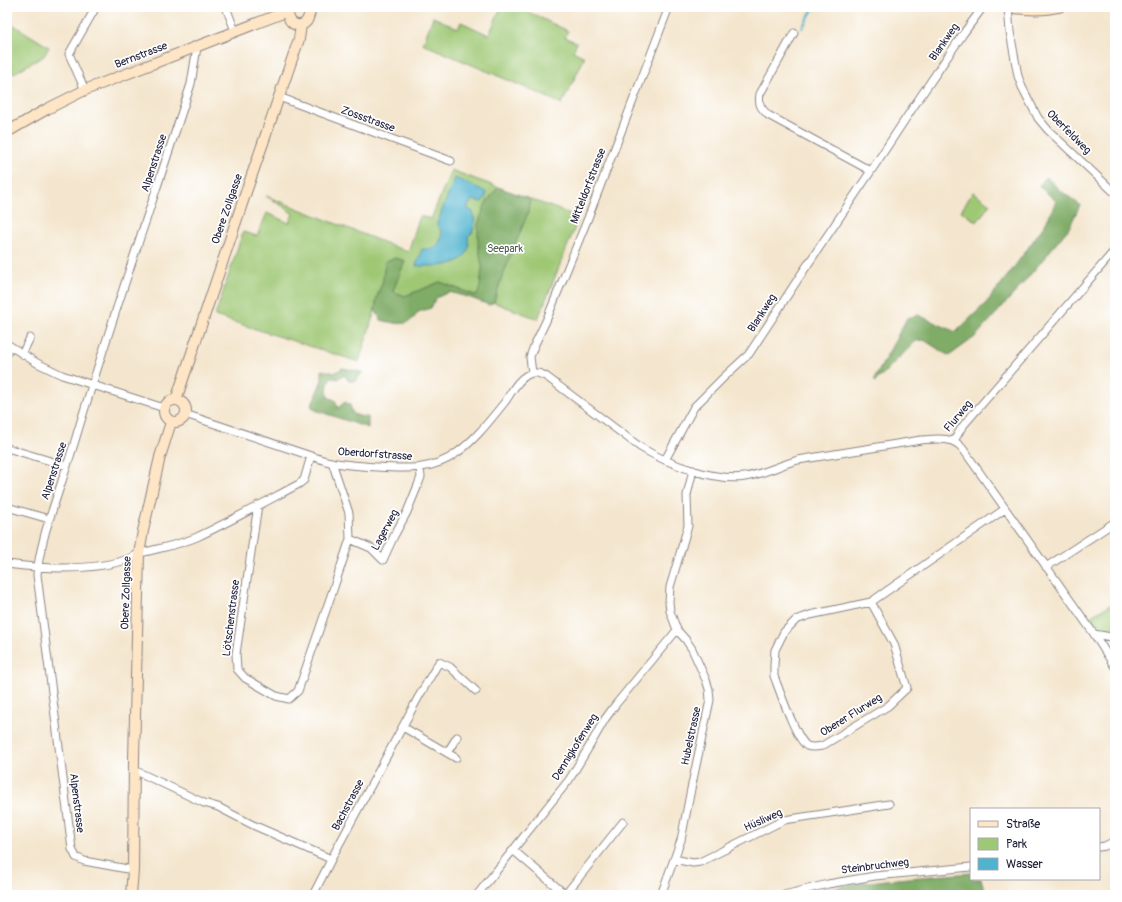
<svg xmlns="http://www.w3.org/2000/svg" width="1122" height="902" viewBox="0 0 1122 902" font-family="Pangolin,sans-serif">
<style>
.green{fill:#9fc874;stroke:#607558}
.forest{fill:#7fac66;stroke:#506750}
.water{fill:#4fb3ce;stroke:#386a84}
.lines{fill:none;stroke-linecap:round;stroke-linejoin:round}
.stream{stroke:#4fb3ce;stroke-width:2.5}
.street-casing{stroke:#8b8484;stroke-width:9}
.secondary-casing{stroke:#8b8484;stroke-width:12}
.street{stroke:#fff;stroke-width:7}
.secondary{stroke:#fde5c5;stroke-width:10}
.labels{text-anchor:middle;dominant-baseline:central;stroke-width:3.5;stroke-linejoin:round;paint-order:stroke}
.street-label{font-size:11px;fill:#22223b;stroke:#fff}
.park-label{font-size:11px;fill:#4e5c4f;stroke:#fff}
</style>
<rect width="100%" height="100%" fill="#fff"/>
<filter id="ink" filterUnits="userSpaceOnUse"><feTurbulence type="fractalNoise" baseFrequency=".025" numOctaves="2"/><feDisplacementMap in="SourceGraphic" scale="8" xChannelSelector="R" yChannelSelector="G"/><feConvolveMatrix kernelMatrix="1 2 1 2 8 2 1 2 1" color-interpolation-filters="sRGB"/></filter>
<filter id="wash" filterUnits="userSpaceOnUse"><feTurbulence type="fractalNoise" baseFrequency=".012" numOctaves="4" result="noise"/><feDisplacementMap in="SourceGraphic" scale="16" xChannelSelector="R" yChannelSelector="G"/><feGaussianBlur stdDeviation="0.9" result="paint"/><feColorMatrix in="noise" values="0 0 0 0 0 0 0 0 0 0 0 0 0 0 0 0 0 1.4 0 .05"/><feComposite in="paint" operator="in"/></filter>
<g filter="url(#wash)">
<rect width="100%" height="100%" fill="#f4e6ce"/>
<path class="green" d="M501,7h17l50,24 -3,6 12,6 -4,8 12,6 -23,47 -24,-11 -115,-49 10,-27 25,11 3,-6 28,13z
M7,21l42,26 -5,9 -37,21z
M451,170l125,46 2,4 -40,99 -98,-37 -35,14 -13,-5 13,-30 -10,-3 -10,4 -2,18 -6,17 -2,13 -16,52 -144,-46 28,-84 14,4 10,-23 22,10 4,-9 -9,-7 -18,-11 142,56 12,-36 11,3z
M973,192l17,12 -13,18 -16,-11z
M1115,602v33c-15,-3 -18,-4 -29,-16z"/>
<path class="forest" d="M1046,177l15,14 19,14 -11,23 -48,58 -46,51 -26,19 -25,-16 -8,1 -41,41v-4l32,-60 11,-3 38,17 31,-30 25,-32 34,-47 10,-22 -17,-15z
M498,187l32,12 -2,14 -27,67 -7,22 -5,3 -18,-7 -22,-6 -13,6 -5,10 -13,4c-9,16 -21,12 -37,8l-6,-10 2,-13 6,-17 2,-18 10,-4 10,3 -12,30 12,5 35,-14 37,14 3,-9 2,-20 -4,-24v-19l8,-21z
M342,368l21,4 -7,9h-7l-5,-6 -7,4 -6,-2c-4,6 -4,14 -3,20l7,3 3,8 7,-6 5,3 3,9 10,3h5v11l-53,-18 -4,-4 11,-26v-10l13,3z
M971,873v6h10l5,16h-179c52,-16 109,-17 164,-22z"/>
<path class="water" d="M455,178l23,10 8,4v5l-4,5 -10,-2 -5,8 6,4 2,12 -3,9 -4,3c0,3 1,7 1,10 -4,23 -35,20 -53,20l6,-17h9c2,-1 6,-3 8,-6 4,-5 3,-14 -2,-18v-2z"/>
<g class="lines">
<path class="stream" d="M802,28l12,-21"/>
</g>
</g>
<g filter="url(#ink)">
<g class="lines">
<defs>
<path id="street" d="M226,7l9,24
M1008,7l2,25 8,44 4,11 16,31 10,12 67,63
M794,33l-34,61c-2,11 1,14 8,21l103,56
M85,90l-16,-36 27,-47
M279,97l172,64
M7,344l30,19 25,12 102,33
M7,354l2,-8
M22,354l8,-16
M532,373l-2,-16 4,-11 12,-25 42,-103 81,-211
M185,414l141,47c17,4 33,5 51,6 28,2 57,4 81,-15 18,-13 32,-32 46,-49 7,-9 12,-22 23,-28 7,-4 13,-2 20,2l93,70c26,16 75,35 105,30 18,-3 35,-12 53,-17l123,-20c15,-1 32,-4 42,9l131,185 21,33
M954,441l8,-14 153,-177
M7,448l60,18
M665,460l29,-53 30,-30 25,-23 53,-81 69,-102 43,-65 49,-72 20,-27
M332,462l17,51 1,26 21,9 12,12 11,-24 13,-24 11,-27 3,-8 -1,-9
M258,505l-22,149 1,15 8,9 31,18 13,3 9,-8 36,-104 16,-48
M7,507l42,12
M7,564c37,5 75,7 112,-2 8,-2 15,-6 22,-9 19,-5 38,-8 56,-16 34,-16 68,-35 102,-53l5,-4 7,-24
M1046,567l69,-45
M871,602l-61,13 -14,5 -12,12 -9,18 -1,15v11c5,13 22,63 33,70 5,2 10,1 15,0l66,-40 19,-18 -13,-44 -23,-42 134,-93
M1094,634l17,3 4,2
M403,727l53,31
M447,753l10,-16
M134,770l70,33 14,4 35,18 78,34
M1099,847l6,-1 10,-5
M513,850l53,45
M674,859l19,4 7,-1 84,-42 105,-16
M133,870l-49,-9 -8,-4 -4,-8 -35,-274c1,-16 5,-30 9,-45 9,-29 19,-57 28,-86 36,-121 78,-240 117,-360l6,-37
M313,895l22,-43 83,-154 21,-36 11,5 26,24
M477,895l92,-115 20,-33 16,-28 11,-15 61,-74
M565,895l58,-73
M661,895l20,-55 10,-51 19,-89 -1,-11 -3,-9 -14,-31 -6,-9 -9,-10 -7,-19 -1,-9 1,-15 18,-61 -1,-31 6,-25
M784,895l44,-11 47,-8 96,-9"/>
<path id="secondary" d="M291,7c-8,12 5,24 15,15 3,-3 3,-10 6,-15
M1008,7c17,3 34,4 51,0
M7,132l40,-23 38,-19 203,-79
M176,400l69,-205 54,-156 2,-14
M164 411a11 11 0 1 1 22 0a11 11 0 1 1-22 0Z
M131,895l2,-25 1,-112 5,-204 4,-23 17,-74 11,-35"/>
</defs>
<use href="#street" class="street-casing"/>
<use href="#secondary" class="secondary-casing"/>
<use href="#street" class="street"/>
<use href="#secondary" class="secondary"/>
</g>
</g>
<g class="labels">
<g class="street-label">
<text transform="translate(944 42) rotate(-55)">Blankweg</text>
<text transform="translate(141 55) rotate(-21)">Bernstrasse</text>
<text transform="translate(368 119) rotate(20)">Zossstrasse</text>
<text transform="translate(1069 132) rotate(45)">Oberfeldweg</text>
<text transform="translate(154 163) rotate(-72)">Alpenstrasse</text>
<text transform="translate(588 186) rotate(-69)">Mitteldorfstrasse</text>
<text transform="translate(227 209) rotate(-71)">Obere Zollgasse</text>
<text transform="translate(762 313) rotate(-57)">Blankweg</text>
<text transform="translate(958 416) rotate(-50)">Flurweg</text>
<text transform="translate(375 454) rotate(4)">Oberdorfstrasse</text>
<text transform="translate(54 471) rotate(-72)">Alpenstrasse</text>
<text transform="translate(385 530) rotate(-62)">Lagerweg</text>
<text transform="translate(126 593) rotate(-88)">Obere Zollgasse</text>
<text transform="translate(231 618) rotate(-83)">Lötschenstrasse</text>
<text transform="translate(851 715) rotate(-32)">Oberer Flurweg</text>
<text transform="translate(691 736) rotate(-78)">Hubelstrasse</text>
<text transform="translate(575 747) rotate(-58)">Dennigkofenweg</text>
<text transform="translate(77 803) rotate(83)">Alpenstrasse</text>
<text transform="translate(348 805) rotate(-62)">Bachstrasse</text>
<text transform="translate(763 820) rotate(-24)">Hüsliweg</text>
<text transform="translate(875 866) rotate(-7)">Steinbruchweg</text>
</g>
<g class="park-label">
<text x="505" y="248">Seepark</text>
</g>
</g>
<rect width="1122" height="902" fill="none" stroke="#fff" stroke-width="24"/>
<rect x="970" y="808" width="130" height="72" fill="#ffffff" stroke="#a7a7b1"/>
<rect x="978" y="821" width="20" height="6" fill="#fde5c5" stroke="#a7a7b1"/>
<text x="1006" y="828" font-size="12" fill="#22223b">Straße</text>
<rect x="978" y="838" width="20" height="12" fill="#9fc874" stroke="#a7a7b1"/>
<text x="1006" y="848" font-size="12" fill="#22223b">Park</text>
<rect x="978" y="858" width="20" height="12" fill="#4fb3ce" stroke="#a7a7b1"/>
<text x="1006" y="868" font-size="12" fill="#22223b">Wasser</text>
</svg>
